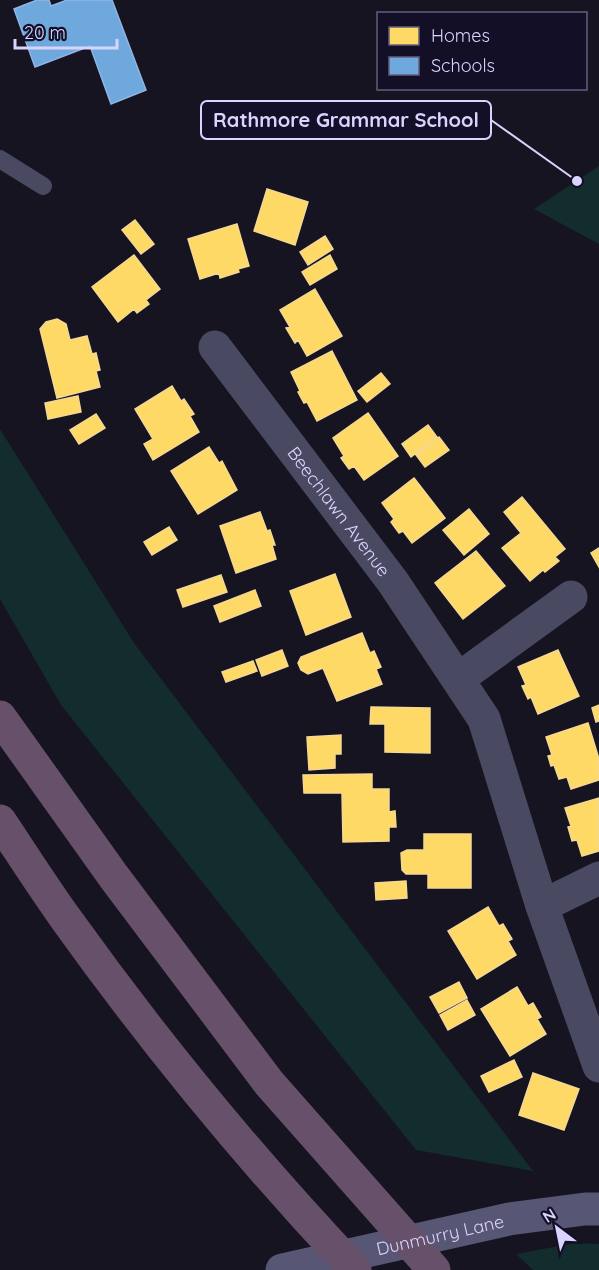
<svg xmlns="http://www.w3.org/2000/svg" width="599" height="1270" viewBox="0 0 599 1270" font-family="Quicksand,sans-serif">
<style>
.green{fill:#132c2d}
.homes{fill:#ffd966;stroke:#f4d894;stroke-width:1.5}
.schools{fill:#6fa8dc;stroke:#8fb5e6;stroke-width:1.5}
.lines{fill:none;stroke-linecap:round;stroke-linejoin:round}
.lane{stroke:#4a4962;stroke-width:18}
.street{stroke:#4a4962;stroke-width:33}
.secondary{stroke:#575674;stroke-width:33}
.highway{stroke:#67516a;stroke-width:33}
.labels{text-anchor:middle;dominant-baseline:central;stroke-width:6;stroke-linejoin:round;paint-order:stroke}
.street-label{font-size:18px;fill:#d9d4ff;stroke:#130f26}
.leader{fill:none;stroke:#d9d4ff;stroke-width:2}
.callout-dot{fill:#d9d4ff;stroke:#130f26;stroke-width:2}
.callout{fill:#130f26;stroke:#d9d4ff;stroke-width:2}
.callout-label{font-size:20px;text-anchor:middle;font-weight:bold;fill:#d9d4ff}
</style>
<rect width="100%" height="100%" fill="#161421"/>
<path class="green" d="M599,166v78l-65,-35z
M0,429l134,214 399,528 -117,-21 -355,-445 -61,-106z
M575,1243l24,1v26h-66l-17,-16z"/>
<path class="homes" d="M267,189l41,13 -13,43 -41,-14z
M135,220l19,24 -13,10 -19,-24z
M237,224l12,42 -11,3 1,3 -19,6 -1,-5 -19,6 -12,-40z
M325,236l8,13 -25,16 -8,-13z
M134,255l26,34 -14,11 3,4 -12,9 -3,-4 -16,13 -26,-35z
M330,255l7,14 -27,16 -8,-13z
M315,289l27,47 -35,20 -9,-16 -3,3 -9,-15 4,-1 -10,-17z
M57,319l9,5 4,16 17,-4 5,18 4,-1 4,17 -4,1 4,16 -43,11 -17,-69 6,-7z
M332,351l25,49 -40,21 -10,-19 -3,1 -6,-11 2,-1 -9,-19z
M381,373l9,11 -23,18 -9,-11z
M172,386l9,15 3,-2 10,15 -4,2 9,16 -46,28 -9,-16 9,-5 -18,-30z
M78,396l3,16 -33,7 -3,-16z
M368,413l30,43 -34,24 -10,-14 -5,3 -8,-11 3,-2 -11,-18z
M96,414l9,14 -26,16 -9,-14z
M428,425l9,12 -26,20 -9,-13z
M439,437l10,13 -24,17 -9,-12z
M209,447l10,16 3,-2 15,29 -39,24 -27,-43z
M414,478l31,40 -33,25 -9,-12 -4,2 -8,-11 3,-3 -12,-16z
M522,497l43,52 -10,8 4,4 -14,11 -2,-2 -13,11 -28,-33 19,-15 -17,-21z
M469,509l20,25 -25,21 -21,-25z
M260,512l7,19 3,-1 5,15h-3l4,14 -40,14 -16,-47z
M169,527l8,13 -25,15 -8,-13z
M599,548v19l-8,-14z
M476,551l29,35 -42,33 -28,-36z
M335,574l16,43 -45,18 -16,-44z
M221,575l6,17 -44,15 -6,-17z
M255,590l6,16 -41,16 -6,-16z
M362,633l8,20 4,-2 7,16 -5,2 6,15 -45,17 -14,-33 -15,6 -7,-4 -3,-7 3,-6z
M282,650l6,16 -26,10 -6,-16z
M558,650l21,46 -41,18 -7,-17 -3,2 -6,-13 4,-1 -8,-18z
M253,661l4,10 -31,11 -4,-10z
M599,705v16l-3,1 -4,-14z
M371,707l59,1v45l-45,-1v-28h-15z
M588,723l11,36v21l-28,9 -4,-12 -8,2 -5,-14 -3,1 -3,-10 4,-1 -6,-18z
M341,735v19h-6v14l-26,2 -2,-33z
M372,774v15h17v23l6,-1 1,16h-7v14l-46,1 -1,-49h-38l-1,-18z
M599,798v53l-17,5 -5,-16 -5,1 -4,-14 3,-1 -6,-18z
M424,834h47v54h-43v-14h-22l-4,-4 -1,-17 6,-3h17z
M406,881l1,17 -31,2 -1,-17z
M488,907l11,19 4,-2 9,15 -4,2 8,14 -39,24 -29,-48z
M459,982l8,16 -28,15 -9,-16z
M517,987l11,19 5,-3 8,14 -4,2 9,15 -36,22 -29,-47z
M467,1000l8,15 -27,15 -8,-15z
M514,1060l8,17 -33,15 -8,-16z
M533,1073l46,16 -15,41 -45,-15z"/>
<path class="schools" d="M37,0h12l2,6 16,-6h45l34,90 -35,14 -21,-58 -55,21 -21,-58z"/>
<g class="lines">
<path class="lane" d="M0,159l43,27"/>
<g class="street">
<path id="s1" d="M215,347l178,235 91,137 58,187 57,160"/>
<path d="M458,679l113,-82"/>
<path d="M542,906l57,-28"/>
</g>
<path class="secondary" id="s2" d="M282,1270l227,-51 76,-10h14"/>
<path class="highway" d="M0,717l114,160 155,206 165,187
M0,821c22,33 43,66 66,98 88,123 185,241 289,351"/>
</g>
<g class="labels">
<g class="street-label">
<text stroke="none"><textPath href="#s1" startOffset="206">Beechlawn Avenue</textPath></text>
<text stroke="none"><textPath href="#s2" startOffset="162">Dunmurry Lane</textPath></text>
</g>
</g>
<path class="leader" d="M577 181L491 120"/>
<circle class="callout-dot" cx="577" cy="181" r="6"/>
<rect class="callout" x="201" y="101" width="290" height="38" rx="6"/>
<g class="callout-label">
<text x="346" y="127">Rathmore Grammar School</text>
</g>
<rect x="377" y="12" width="210" height="78" fill="#130f26" stroke="#625e7d" stroke-width="1.5"/>
<rect x="389" y="27" width="30" height="18" fill="#ffd966" stroke="#625e7d" stroke-width="1.5"/>
<text x="431" y="42" font-size="18" fill="#d9d4ff">Homes</text>
<rect x="389" y="57" width="30" height="18" fill="#6fa8dc" stroke="#625e7d" stroke-width="1.5"/>
<text x="431" y="72" font-size="18" fill="#d9d4ff">Schools</text>
<g transform="translate(557 1228) rotate(328)" stroke="#130f26" stroke-width="4.5" paint-order="stroke">
<path d="M0-4.5L10 22L0 15L-10 22Z" fill="#d9d4ff"/>
<text y="-9" font-size="16" font-weight="bold" text-anchor="middle" fill="#d9d4ff">N</text>
</g>
<path d="M15 39v9h102v-9" fill="none" stroke="#d9d4ff" stroke-width="3"/>
<text x="24" y="39" font-size="18" fill="#d9d4ff" stroke="#130f26" stroke-width="4.5" paint-order="stroke">20 m</text>
</svg>
